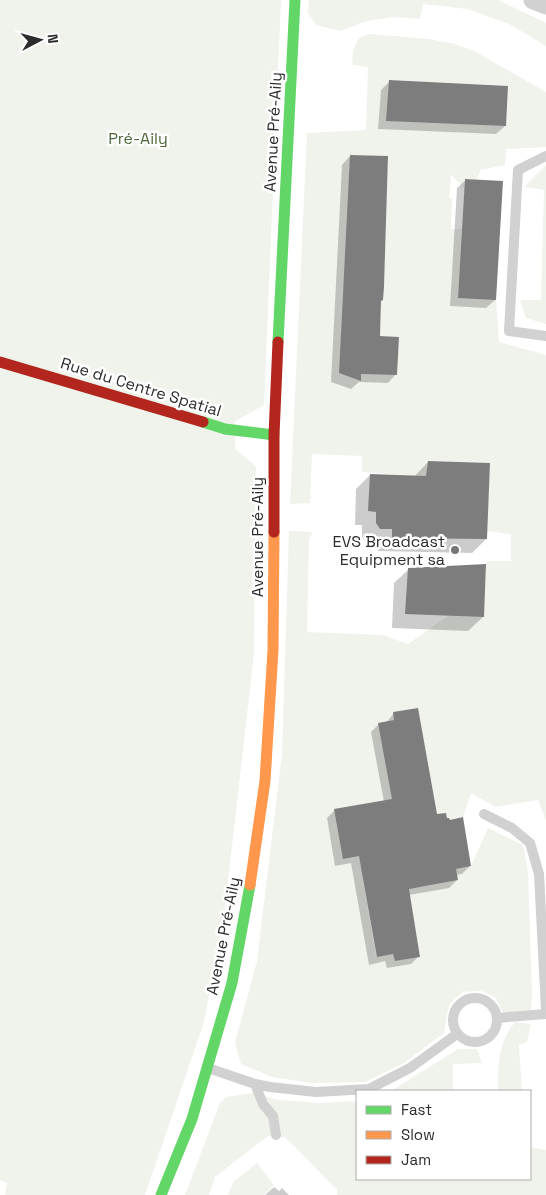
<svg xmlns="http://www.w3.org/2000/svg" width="546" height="1195" viewBox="0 0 546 1195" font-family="'Space Grotesk',sans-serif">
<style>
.green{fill:#eff3eb;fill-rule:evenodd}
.shadow{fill:#0003}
.building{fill:#7d7d7d}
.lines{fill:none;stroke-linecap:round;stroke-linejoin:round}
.lane{stroke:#d1d1d1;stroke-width:10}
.street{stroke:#d1d1d1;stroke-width:19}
.fast{stroke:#63d668;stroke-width:11}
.slow{stroke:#ff974d;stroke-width:11}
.jam{stroke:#b3261e;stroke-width:11}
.poi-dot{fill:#767676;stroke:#fff;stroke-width:2}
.labels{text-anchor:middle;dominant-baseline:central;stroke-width:5;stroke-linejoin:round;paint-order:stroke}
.street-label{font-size:16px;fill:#2c2c2c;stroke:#fff}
.park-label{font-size:16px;fill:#4e673a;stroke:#fff}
.poi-label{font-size:16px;fill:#2c2c2c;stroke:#fff;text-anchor:end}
</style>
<rect width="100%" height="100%" fill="#fff"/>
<path class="green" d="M0,0h281l-17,405 -29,16v28l21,17 -2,188 -30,262 -20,106 -59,173h-140l2,-12 -7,-3z
M309,0h189l48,23v23l-37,-22 -42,-15 -44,-5 -3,15 -25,-2 -28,4 -27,10 -24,-6 -8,-12z
M369,34l60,5 26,5 19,7 72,41v55l-40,2 -1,16 -24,5 -4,9h-12l-1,9 -13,-13 -2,23 3,1 -1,30h11l-4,68 38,3 3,42 47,13v466l-8,-21 -42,7 -25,-14 -8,24 -13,3 -1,-2h-2l-1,-5 -18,3 -10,-108 -25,4 1,8 -16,3 18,95 -29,36 -5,20 14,83 17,-3 2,7 25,-4 -12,-71 11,-21 4,22 35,-7 -2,-11 15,-3 17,-38 35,17 5,27 4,121 -1,17 -28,3 -8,-16 -14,-6 -19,1 -13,13 -5,28 -40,30 -39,19 -54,1 -39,-6 -31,-13 -6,-21 22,-82 25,-207 7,-223 24,1 -4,7 -2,93 76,3 25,9 40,-28 36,1 2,-56h25v-27l-24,-3 3,-68 -62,-2 -2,19 -21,-5 -43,-3v-16l-50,-2 -2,49 -20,1 17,-371 59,-3 2,-63 -16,-2 1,-14 5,-12zM389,80l119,6 -2,40 -119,-5zM350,155l38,1 -4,131 -1,13 -2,1 -1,35 19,1 -2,38 -36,-1v7l-22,-8 4,-87 10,-1 -8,-12z
M546,165v159l-20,-6 -6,-18h21l3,-110 -20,-3z
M515,1022l16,2 -4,18 -8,3 3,46h-24c0,-25 0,-49 17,-69z
M458,1049h19l5,14 -29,1v27h-62z
M252,1093l27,7 42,3 36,-2v78h173v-32l16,3v45h-209v-5l-52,-53 -17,-1 -53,41 -6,18h-24l35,-92 6,-6z
M257,1163l17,22 -10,10h-36l6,-14z"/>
<path class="shadow" d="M389,82l116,44 -9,8 -118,-5 3,-39z
M350,156l30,145 -2,37 18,36 -8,9 -29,-1 -8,7 -20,-7 11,-217z
M466,180l29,120 -9,8 -36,-2 7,-118z
M428,462l58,77 -14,14 -94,-2 1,-8 -13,-1 -4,-5v-12h-7l1,-36 14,-14 44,2z
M409,569l74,48 -15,14 -76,-3 2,-45z
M394,713l42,103 10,3 24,47 -8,8 -6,1 1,5 -8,8 -40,7 10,61 -8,8 -24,4 -2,-7 -16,4 -18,-102 -16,3 -8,-48 8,-8 49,-8 -13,-70 8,-8 7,-1z
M274,1187l5,4 3,-3 7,7h-24z"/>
<path class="building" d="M389,80l119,6 -2,40 -120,-5z
M350,155l38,1 -4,131 -1,13 -2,1 -1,35 19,1 -2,38 -36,-1v7l-22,-8z
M465,179l38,2 -7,119 -38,-2z
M428,461l62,2 -3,76 -95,-1v-9h-12l-4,-6v-11l-8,-1 2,-37 56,2z
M486,564l-2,53 -79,-3 3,-46z
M418,708l19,106 9,-1 1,5h2l1,2 13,-3 8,49 -15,3 2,11 -49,9 11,68 -25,4 -2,-7 -16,3 -18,-101 -16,3 -9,-50 58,-10 -14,-76 16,-3 -1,-8z"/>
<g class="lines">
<path class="lane" d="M546,156l-28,14 -9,161 37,5
M484,814l28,14 18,15 9,31 7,136
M453 1020a22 22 0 1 1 44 0a22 22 0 1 1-44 0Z
M497,1018l49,-4
M208,1068l47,16 15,3 46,5 53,-3 41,-21 47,-34
M255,1084l8,20 10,12 3,19"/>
<path class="street" d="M533,0l13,5"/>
<path class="fast" d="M278,342l17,-342
M203,422l22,7 49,6
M161,1195l31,-76 40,-136 18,-98"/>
<path class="slow" d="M250,885l15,-104 8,-131 1,-118"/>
<path class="jam" d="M0,362l203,60
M274,532v-97l4,-93"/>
</g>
<circle class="poi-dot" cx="455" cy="550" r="5"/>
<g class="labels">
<g class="street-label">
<text transform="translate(273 132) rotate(-87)">Avenue Pré-Aily</text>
<text transform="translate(141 387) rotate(17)">Rue du Centre Spatial</text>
<text transform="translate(257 537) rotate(-90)">Avenue Pré-Aily</text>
<text transform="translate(223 936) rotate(-79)">Avenue Pré-Aily</text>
</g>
<g class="park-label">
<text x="138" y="138">Pré-Aily</text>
</g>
<g class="poi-label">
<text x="445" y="541">EVS Broadcast<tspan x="445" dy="18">Equipment sa</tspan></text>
</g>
</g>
<rect x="356" y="1090" width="175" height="90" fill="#ffffff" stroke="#ababab"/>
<rect x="366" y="1106" width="25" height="8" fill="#63d668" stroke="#ababab"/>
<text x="401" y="1115" font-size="15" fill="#2c2c2c">Fast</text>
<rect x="366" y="1131" width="25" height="8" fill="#ff974d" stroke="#ababab"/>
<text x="401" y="1140" font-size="15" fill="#2c2c2c">Slow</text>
<rect x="366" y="1156" width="25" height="8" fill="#b3261e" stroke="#ababab"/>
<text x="401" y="1165" font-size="15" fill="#2c2c2c">Jam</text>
<g transform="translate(40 40) rotate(84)" stroke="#ffffff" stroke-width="4" paint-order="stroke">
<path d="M0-4L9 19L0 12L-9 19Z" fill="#2c2c2c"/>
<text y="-8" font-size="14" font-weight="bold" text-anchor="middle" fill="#2c2c2c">N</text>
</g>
</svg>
